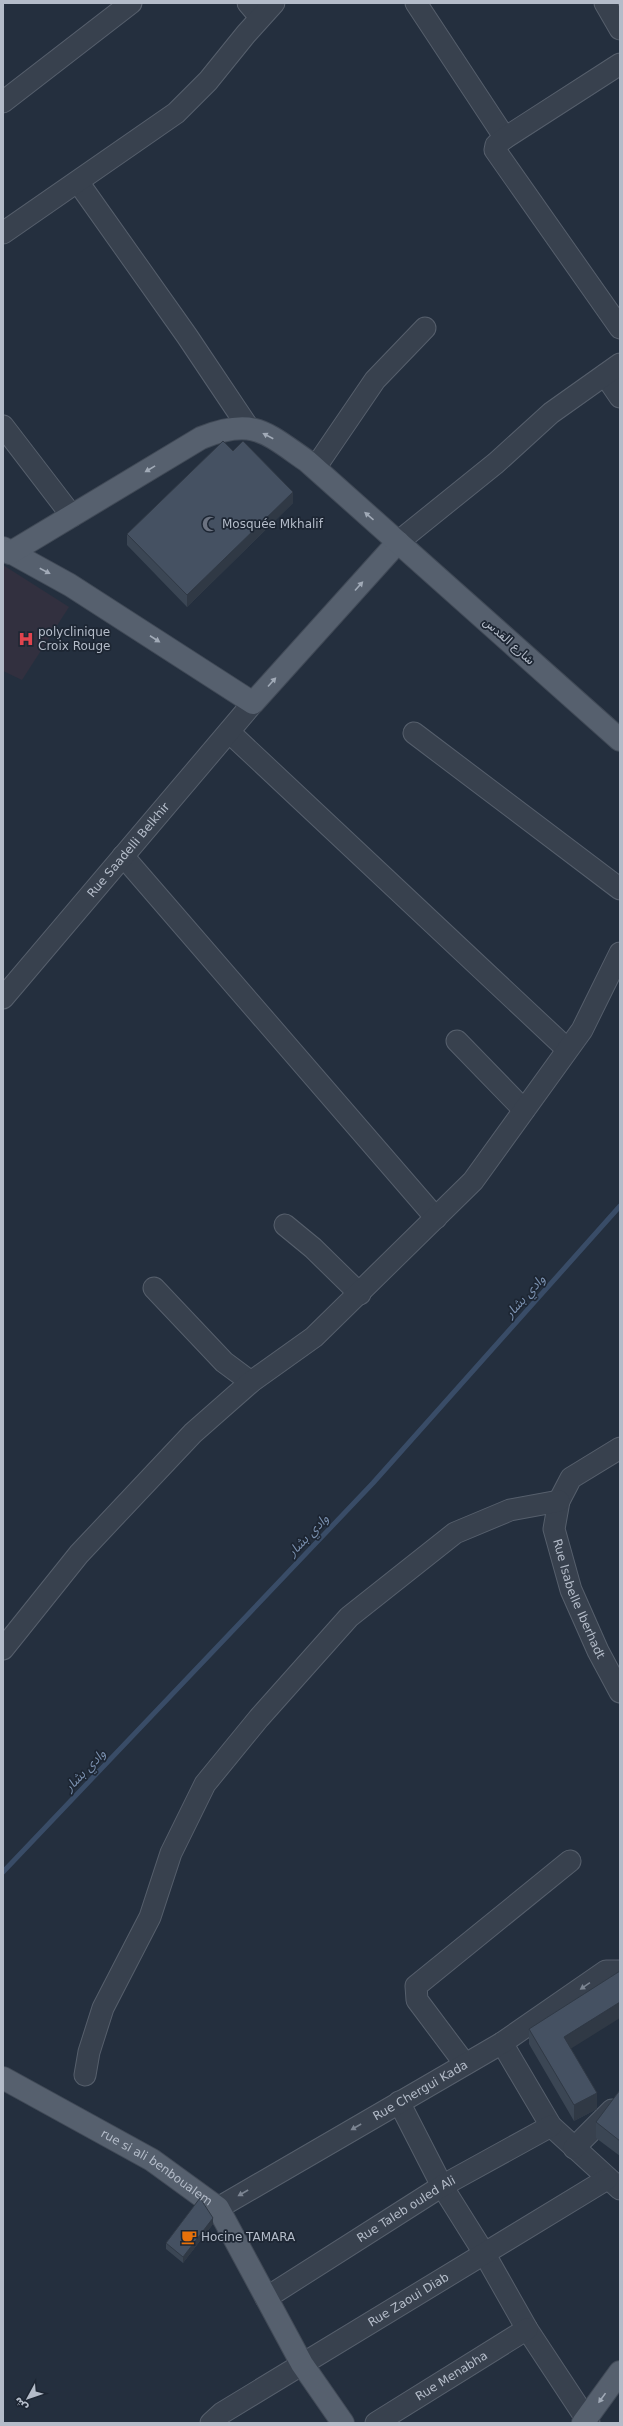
<svg xmlns="http://www.w3.org/2000/svg" width="623" height="2426" viewBox="0 0 623 2426" font-family="'DejaVu Sans','Noto Sans Arabic',sans-serif">
<style>
.medical{fill:#32303f}
.lines{fill:none;stroke-linecap:round;stroke-linejoin:round}
.stream{stroke:#394c67;stroke-width:5}
.minor-casing{stroke:#565f6c;stroke-width:23}
.major-casing{stroke:#414a57;stroke-width:24}
.minor{stroke:#38414e;stroke-width:21}
.major{stroke:#56606e;stroke-width:22}
.wall{fill:#3b4654}
.shaded-wall{fill:#303945}
.building{fill:#455162;stroke:#303945}
.oneway{fill:#a1aab7}
.oneway2{fill:#7c8592}
.labels{text-anchor:middle;dominant-baseline:central;stroke-width:3.5;stroke-linejoin:round;paint-order:stroke}
.poi-label{font-size:12px;fill:#b4bcc9;stroke:#1d2633;text-anchor:start}
.street-label{font-size:12px;fill:#b4bcc9;stroke:#1d2633}
.water-label{font-size:13px;font-style:italic;fill:#7c92b1;stroke:#1d2633}
</style>
<rect width="100%" height="100%" fill="#242f3e"/>
<path class="medical" d="M3,565l66,42 -47,73 -19,-9z"/>
<g class="lines">
<path class="stream" d="M3,1872l370,-389 247,-277"/>
<defs>
<g id="minor">
<path d="M248,3l12,14"/>
<path d="M416,3l89,135"/>
<path d="M605,3l15,26"/>
<path d="M620,64l-115,74 -9,7 -1,5 125,178"/>
<path d="M3,102l128,-99"/>
<path d="M78,182l109,154 61,91"/>
<path d="M3,233l173,-120 32,-32 38,-47 28,-31"/>
<path d="M605,375l15,22"/>
<path d="M3,426l69,90"/>
<path d="M315,468l60,-88 50,-52"/>
<path d="M398,542l98,-79 55,-50 69,-49"/>
<path d="M229,732l338,317"/>
<path d="M414,733l206,156"/>
<path d="M123,856l313,362"/>
<path id="s1" d="M3,998l250,-295"/>
<path d="M457,1041l67,69"/>
<path d="M285,1225l28,23 47,46"/>
<path d="M154,1288l70,74 27,20"/>
<path id="s2" d="M620,1448l-49,30 -12,23 -5,28 17,61 27,61 22,41"/>
<path d="M3,1649l76,-95 114,-121 58,-51 63,-45 159,-156 109,-151 38,-77"/>
<path d="M502,2043l49,83 69,63"/>
<path d="M465,2064l-48,-64 -1,-14 154,-125"/>
<path d="M85,2075l4,-23 14,-44 47,-91 21,-64 34,-69 54,-66 90,-101 106,-84 55,-23 49,-9"/>
<path d="M399,2102l43,84 42,67 43,76 62,94"/>
<path d="M574,2148l38,-38"/>
<path id="s3" d="M218,2208l284,-165 104,-72h14"/>
<path id="s4" d="M266,2298l176,-112 109,-60"/>
<path id="s5" d="M211,2423l11,-10 385,-234"/>
<path id="s6" d="M376,2423l151,-94"/>
</g>
<g id="major">
<path d="M3,548l67,37 183,118 145,-161"/>
<path d="M10,553l191,-115c52,-21 64,-6 106,23l313,279"/>
<path id="s7" d="M3,2078l149,82 66,48 84,156 41,59"/>
<path d="M583,2423l37,-51"/>
</g>
</defs>
<use href="#minor" class="minor-casing"/>
<use href="#major" class="major-casing"/>
<use href="#minor" class="minor"/>
<use href="#major" class="major"/>
</g>
<path class="wall" d="M233,451l60,52 -106,104 -60,-62v-11z
M529,2029l41,20 27,60 -23,12 -45,-77z
M620,2090v66l-24,-18v-16z
M213,2224l-30,39 -17,-14v-6z"/>
<path class="shaded-wall" d="M293,492v11l-106,104v-12z
M620,2002v16l-56,35v-16z
M597,2093v16l-23,12v-16z
M213,2218v6l-30,39v-6z"/>
<path class="building" d="M223,441l10,10 10,-10 50,51 -106,103 -60,-61z
M620,1971v31l-56,35 33,56 -23,12 -45,-76z
M620,2090v51l-24,-19z
M200,2198l13,20 -30,39 -17,-14z"/>
<defs><path id="oneway-solid" d="M-6-.8H1V-3.2L6.5 0L1 3.2V.8H-6Z"/></defs>
<g class="oneway">
<use href="#oneway-solid" transform="translate(268 436) rotate(-152)"/>
<use href="#oneway-solid" transform="translate(150 469) rotate(149)"/>
<use href="#oneway-solid" transform="translate(369 516) rotate(-139)"/>
<use href="#oneway-solid" transform="translate(45 571) rotate(28)"/>
<use href="#oneway-solid" transform="translate(359 586) rotate(-48)"/>
<use href="#oneway-solid" transform="translate(155 639) rotate(33)"/>
<use href="#oneway-solid" transform="translate(272 682) rotate(-48)"/>
<use href="#oneway-solid" transform="translate(602 2398) rotate(126)"/>
</g>
<g class="oneway2">
<use href="#oneway-solid" transform="translate(585 1986) rotate(146)"/>
<use href="#oneway-solid" transform="translate(356 2127) rotate(150)"/>
<use href="#oneway-solid" transform="translate(243 2193) rotate(150)"/>
</g>
<defs>
<symbol id="mosque-bare" viewBox="-9 -9 18 18"><path d="M3.5-4.9A6 6 0 1 0 3.5 4.9A5 5 0 1 1 3.5-4.9Z" fill="#6b7280" stroke="#1d2633" stroke-width="2.5" paint-order="stroke"/></symbol>
<symbol id="hospital-bare" viewBox="-9 -9 18 18"><path d="M-5-5h3v3.5h4V-5h3V5h-3V1.5h-4V5h-3Z" fill="#e0444e" stroke="#1d2633" stroke-width="2.5" paint-order="stroke"/></symbol>
<symbol id="cafe-bare" viewBox="-9 -9 18 18"><path d="M-5.5-4.5H6V0H3Q3 3.5 0 3.5H-2.5Q-5.5 3.5-5.5 0ZM3-3.2v2h1.7v-2ZM-6 4.5H4V6H-6Z" fill="#e8710a" stroke="#1d2633" stroke-width="2.5" paint-order="stroke"/></symbol>
</defs>
<g fill-rule="evenodd">
<use href="#mosque-bare" x="199" y="513" width="22" height="22"/>
<use href="#hospital-bare" x="15" y="628" width="22" height="22"/>
<use href="#cafe-bare" x="178" y="2226" width="22" height="22"/>
</g>
<g class="labels">
<g class="poi-label">
<text x="222" y="524">Mosquée Mkhalif</text>
<text x="38" y="632">polyclinique<tspan x="38" dy="14">Croix Rouge</tspan></text>
<text x="201" y="2237">Hocine TAMARA</text>
</g>
<g class="street-label">
<text transform="translate(509 641) rotate(42)">شارع القدس</text>
<text stroke="none"><textPath href="#s1" startOffset="194">Rue Saadelli Belkhir</textPath></text>
<text stroke="none"><textPath href="#s2" startOffset="186">Rue Isabelle Iberhadt</textPath></text>
<text stroke="none"><textPath href="#s3" startOffset="234">Rue Chergui Kada</textPath></text>
<text stroke="none"><textPath href="#s7" startOffset="178">rue si ali benboualem</textPath></text>
<text stroke="none"><textPath href="#s4" startOffset="166">Rue Taleb ouled Ali</textPath></text>
<text stroke="none"><textPath href="#s5" startOffset="233">Rue Zaoui Diab</textPath></text>
<text stroke="none"><textPath href="#s6" startOffset="89">Rue Menabha</textPath></text>
</g>
<g class="water-label">
<text transform="translate(525 1296) rotate(-48)">وادي بشار</text>
<text transform="translate(308 1535) rotate(-46)">وادي بشار</text>
<text transform="translate(85 1770) rotate(-46)">وادي بشار</text>
</g>
</g>
<rect width="623" height="2426" fill="none" stroke="#b4bcc9" stroke-width="8"/>
<g transform="translate(28 2398) rotate(230)" stroke="#1d2633" stroke-width="3" paint-order="stroke">
<path d="M0-3L7 15L0 10L-7 15Z" fill="#b4bcc9"/>
<text y="-6" font-size="11" font-weight="bold" text-anchor="middle" fill="#b4bcc9">ش</text>
</g>
</svg>
